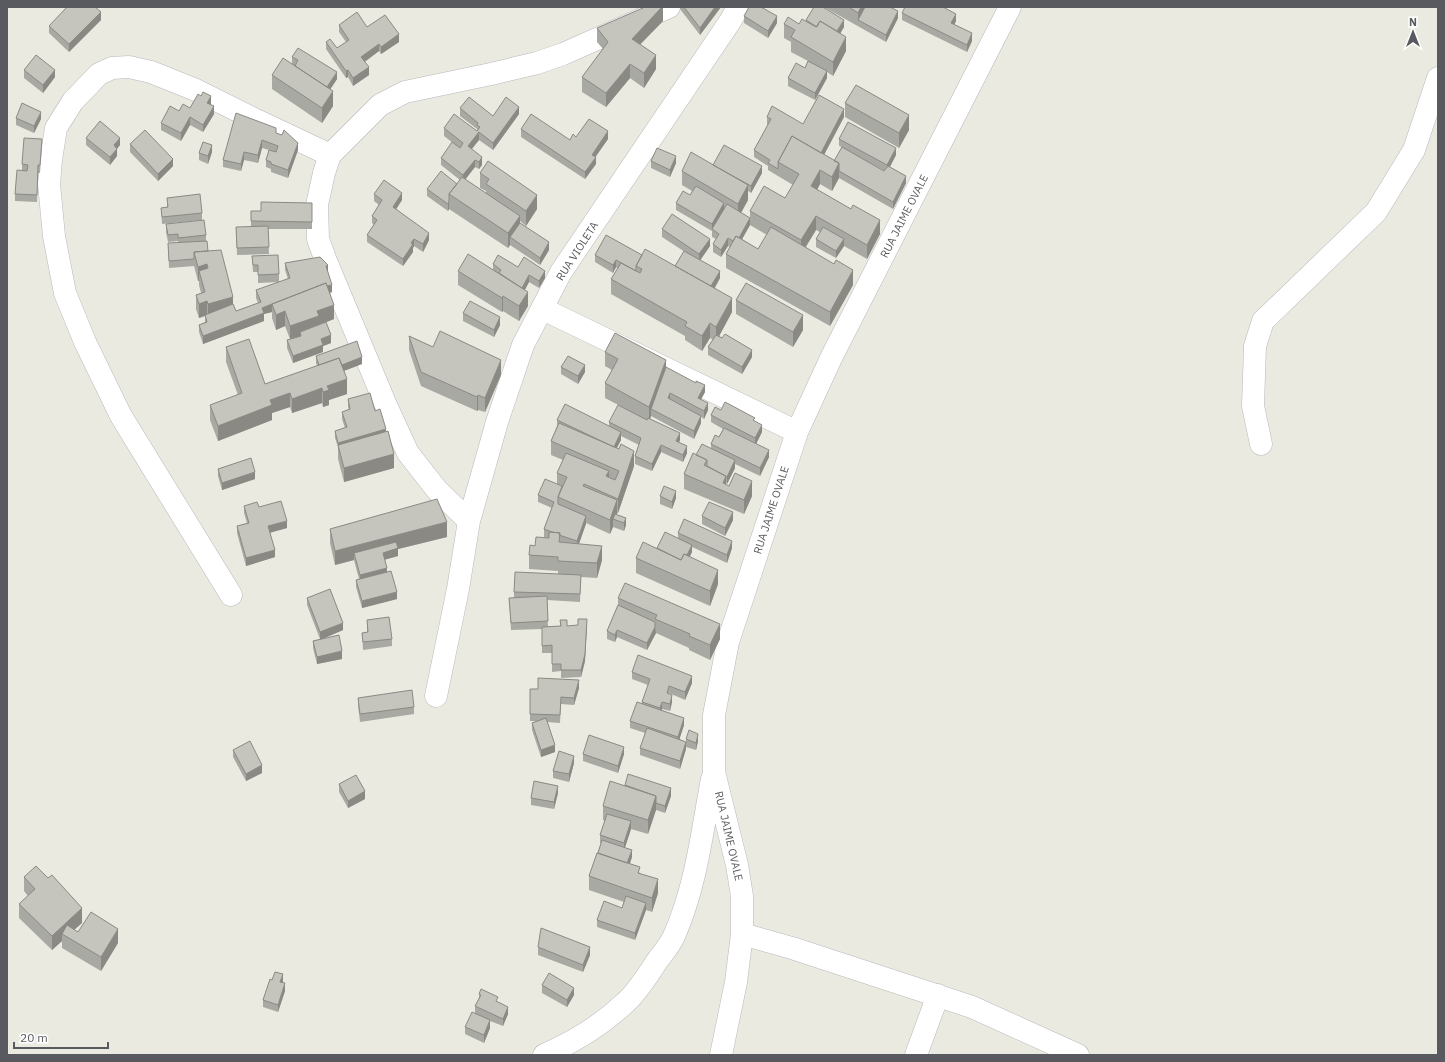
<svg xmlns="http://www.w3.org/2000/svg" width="1445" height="1062" viewBox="0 0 1445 1062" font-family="'IBM Plex Sans',sans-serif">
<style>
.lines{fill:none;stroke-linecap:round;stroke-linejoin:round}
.minor-casing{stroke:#b8b8bd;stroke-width:23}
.minor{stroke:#fff;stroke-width:22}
.wall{fill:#a9a9a3;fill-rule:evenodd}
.shaded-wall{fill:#8a8984}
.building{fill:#c5c4bd;stroke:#8a8984}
.labels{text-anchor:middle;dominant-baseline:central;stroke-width:3;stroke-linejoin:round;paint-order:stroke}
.street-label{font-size:11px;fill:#595a5f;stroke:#fff}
</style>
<rect width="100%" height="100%" fill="#eaeae0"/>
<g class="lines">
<defs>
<path id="minor" d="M543,309l254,123
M1261,444l-8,-38 2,-60 8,-25 113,-109 38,-62 24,-72
M469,521l-32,-31 -29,-37 -23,-50 -59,-142 -8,-22 -1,-34 7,-32 6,-18 50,-50 25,-13 86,-18 46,-11 26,-9 106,-47
M231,595l-110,-179 -36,-74 -20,-49 -11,-57 -5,-52 2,-24 5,-32 17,-27 26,-27 13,-6 17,-1 22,5 45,18 62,31 72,34
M436,696l22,-107 11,-68 28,-99 26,-77 38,-73 170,-252 7,-13
M742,934l50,14 180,59 106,48
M544,1055c30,-13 58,-30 82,-53 12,-11 22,-27 31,-41 6,-8 13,-16 17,-25 22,-49 28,-104 38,-157
M721,1055l15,-73 6,-48v-38l-5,-31 -23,-93v-57l14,-73 69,-210 35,-76 178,-349
M916,1055l22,-60"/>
</defs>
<use href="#minor" class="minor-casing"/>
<use href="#minor" class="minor"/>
</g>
<path class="wall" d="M663,7v14l-23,23 16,25 -12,19 -14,-10 -24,29 -24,-15v-15l21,-28 -6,-7v-14z
M680,7h41l-21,28 -20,-26z
M824,7h66l8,11 -12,24z
M902,13l54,8 -2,4 18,16 -5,11 -65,-32z
M744,16l33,7 -9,15 -24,-15z
M101,20l-32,32 -20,-19v-7z
M806,20l38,7 -4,6 6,18 -13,25 -6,-4v6l-12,22 -27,-14v-8l17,-10 3,-7 -17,-9v-10l-7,-4v-14h15l7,-3z
M339,25l28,2 32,15 -18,12 -2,-3 -14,11 4,13 -16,11 -5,-9 -2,1 -20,-29v-7l11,6 9,-6 -7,-10z
M292,57l45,22 -7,10 3,17 -11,17 -50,-34v-14l20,-11z
M24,70l31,7 -12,16 -19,-15z
M845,103l64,27 -10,18 -54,-31z
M211,104l3,10 -11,18 -13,-7 -9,16 -20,-11v-7l18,-12 11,-3z
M460,108l33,8 26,-2 -26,36 -14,-10 -8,9 11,16 -3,4 -4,-2 -10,13 21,13v-2l-6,-3v-15l57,36 -11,17 -6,-5v2l29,27 -9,15 -30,-20 -2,3 -59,-39 -1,2 -21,-15v-7l30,-5 3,-4 -19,-15v-7l16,-12 -13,-10v-8l33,3v-2l-17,-13z
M767,117l36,7 41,-7 -20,38 10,6 8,-14 -3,-1v-7l57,16 -6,12 16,16 -13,26 -54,-31 -7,13 -12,-7 -3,6 63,44 -13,25 -23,-13 -8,12 -20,-11v-8l4,-7 -4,-2 -10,17 47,38 -23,41 -104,-58v-14l4,-7 -2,-1 -7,11 -8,-5v-8l3,-5 -4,-2v-6l-36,-21v-7l14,-8 2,-4 -10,-6v-14l31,-6 49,8 -11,20 -3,-2v9l-7,13 9,5v-7l35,-13 8,-13 -25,-15v-4l-14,-9v-7l14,-25 -1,-1zM861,158l24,13h-1zM750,225l17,10 -9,14 -16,-10z
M16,118l25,1 -7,14 -18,-8z
M521,129l49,11 6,-3 32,2 -13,18 1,7 -11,15 -64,-42z
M276,133l22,17 -10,28 -17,-6v-3l-5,-2v-7l3,-10 -7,-2 -4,15 -14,-3 -3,11 -18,-4v-7z
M86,138l34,7 -3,3v8l-7,9 -24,-20z
M130,144l43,22 -15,15 -28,-29z
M42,147l-2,26h-2l-1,29 -22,-1v-7l7,-23v-7z
M212,152l-4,12 -9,-4v-7z
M651,161l25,2 -6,14 -19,-9z
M374,194l28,6 -6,9 33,31 -6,12 -9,-6 -1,2v4l-10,14 -36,-24v-7l7,-10 -2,-2v-7l7,-11 -5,-4z
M167,198l35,15v7l-40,4 -1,-16 6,-1z
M312,203v26h-44l1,25 -32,1 -1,-28h15v-16h10z
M166,224l40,11v6l2,10 25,53 3,7 22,-8 -2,-5v-8l32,-11 -3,-9v-7l43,10 4,19 -2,1 4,26 -15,6 12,18 -8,3v6l-30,11 -6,-15v-8l3,-1 -5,-13 -9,4 -4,-12v-6l-8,2v7l-61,23 -4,-12v-7l6,-3v-6l-6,2 -3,-9v-14l5,-2 -2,-8v-4h-1l-4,-15 -25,2 -1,-25h10v-2l-10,1 -2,-10z
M662,229l48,17 -10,14 20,18 -5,10 17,24 -13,24 33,21 -10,17 -34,-19v-8l5,-7 -3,-2 -8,13 -17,-11v-4l-74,-42v-15l7,-10 -2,-2 -3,6 -18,-11v-7h47l33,11 10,-14 -23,-15z
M252,256l27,18v8l-21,1v-11h-5z
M493,264l25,3 27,11 -6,10 -10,-6 -4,8 3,16 -9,15 -16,-10 -1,1 -44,-27v-14l35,-1z
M736,300l67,30 -10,17 -57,-33z
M463,313l37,12 -6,12 -31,-16z
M409,336l24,11 68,28 -16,37 -7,-2 -1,1 -56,-25 -12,-36z
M226,347l39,37 52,-18 -1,-3v-7l46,8 -18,7 3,23 -18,6v5l-6,2 -1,-4 -30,10 -2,-6 -18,6v7l-54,21 -8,-21v-15l28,-10 -12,-33z
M605,352l61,16 39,24 -4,7 7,11 -4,9 -3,-2v6l-7,16 -43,-23 -1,3 30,21 -1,2 8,11 -4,9 -22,-10 -9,19 -17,-7v-8l4,-11 -18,-9v4l-4,8 17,18 -16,47h-1v2l9,10 -2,6 -11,-4 -3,7 -24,-11 -7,21 23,16 -5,18 -16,-1 -1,25 -33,-2 1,27 12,-1v-6l7,6h20l-2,35 -4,16 -20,1v-7l-9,1v-19h-10v-24l-31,1 -2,-32h5v-6l44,-18v-3l-29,-2v-14l6,-9 12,-8 -3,-1v-8l8,-21 -14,-6v-7l19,-11v-11l6,-13 -12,-5v-14l6,-15v-6l52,6v-4l15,-14 -19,-10v-15l7,-13 -7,-4z
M561,367l24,5 -7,12 -17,-10z
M348,399l27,12 11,21 8,36 -50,14 -6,-23v-12l-3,-9v-7l10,-3 -3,-9v-7l7,-2 -1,-3z
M721,410l34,11 7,11 -6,12 13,13 -9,19 -25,-12v4l-8,16 -1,-1v2l26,11 -8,18 -60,-25v-15l12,-19 15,-6v-5l8,-7 4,-8 -12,-7v-7z
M218,469l37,10 -33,11 -4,-14z
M660,496l16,2 -4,11 -12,-5z
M244,506l15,1 28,21 -17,5 5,24 -29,9 -9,-33v-7l10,-3 -3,-10z
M702,516l31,4 -8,16 -23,-12z
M330,529l117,8 -49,12v7l-14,4 3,12 10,27 -35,9 -6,-21v-7l3,-1 -5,-19 -19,5 -5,-22z
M678,533l54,15 -5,15 -35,-16v5l-2,4 28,28 -8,22 -74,-33v-15l42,-19z
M307,598l36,32 -21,9 20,20 -25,5 -4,-16v-7l7,-2 -13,-34z
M618,598l102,41 -10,21 -21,-10v-2l-33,-15 -9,17 -30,-13 -2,5 -8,-3v-8l11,-26z
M367,620l25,19v7l-29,4 -1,-17 5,-1z
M632,672l60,11 -7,17 -16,-7 3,9 -2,9 -8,-2v1l22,15 -5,14 7,3v-3l12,2 -2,9 -10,-3v2l-6,20 -40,-14v-7l5,-15 -15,-5v-7l12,-18v-1l6,-17 -16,-6z
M579,688l-5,17 -13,-1 -1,19 -13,-1 8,30 -14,5 -9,-27v-7l4,-2h-6v-32z
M358,698l56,9v7l-54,8 -2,-17z
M233,750l29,23 -16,8 -13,-24z
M583,754h41l-6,19 -35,-12z
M574,763l-5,19 -16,-4v-7z
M339,784l26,15 -17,9 -9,-16z
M625,785l46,11 -6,17 -9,-3 -8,24 -17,-5 -6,19 7,9 -2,7 10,9 18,20 -6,19 -6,-2 -11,30 -38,-13v-7l25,-12 2,-6 -35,-12v-14l12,-33h-1v-8l5,-14 -2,-1v-14z
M558,793l-4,16 -23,-4v-7z
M24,877l58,46 -8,7 4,2 40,11 -17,28 -39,-23v-7l-10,9 -33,-32v-14l9,-8 -4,-5z
M538,947l52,8 -7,17 -45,-17z
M272,980l11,2 2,9 -7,21 -15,-5v-7z
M542,985l32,10 -7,12 -25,-14z
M479,994l29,20 -5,12 -13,-5v7l-6,15 -19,-9v-7l10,-13v-8l4,-8z"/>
<path class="shaded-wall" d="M662,7h1v14l-31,32v-14z
M715,7h6l-21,28v-7z
M861,7h8l-11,13v7v-14z
M898,11v7l-12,24v-7z
M101,12v8l-32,32v-8z
M956,14v7l-5,10v-8z
M777,16v7l-9,15v-7z
M844,20v7l-7,12v-7z
M972,33v8l-5,11v-7z
M399,34v8l-18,12v-7z
M846,37v14l-13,25v-14z
M379,44v7l-18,13v-7z
M656,55v14l-12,19v-15z
M630,64v14l-24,29v-14z
M369,67v8l-16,11v-8z
M55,70v7l-12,16v-8z
M348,70v7l-2,1v-7z
M827,71v7l-12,22v-7z
M337,72v7l-11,17v-7z
M333,91v15l-11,17v-15z
M211,96v8l-4,6v-7z
M214,106v8l-11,18v-7z
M519,107v7l-26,36v-7z
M844,109v8l-26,49v-8z
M41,112v7l-7,14v-7z
M909,115v15l-10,18v-15z
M190,117v8l-9,16v-8z
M608,131v8l-16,23v-7z
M479,132v8l-11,14v-8z
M120,138v7l-6,8v-8z
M262,140v8l-4,15v-8z
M298,143v7l-10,28v-8z
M212,145v7l-4,12v-8z
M896,148v7l-9,17v-7z
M117,149v7l-7,9v-8z
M244,152v8l-3,11v-7z
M676,156v7l-6,14v-7z
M482,157v8l-3,4v-7z
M596,157v7l-11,15v-7z
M173,159v7l-15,15v-7z
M475,160v7l-12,15v-7z
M839,163v15l-7,13v-14z
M762,166v7l-11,20v-7z
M820,170v14l-9,17v-15z
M906,176v7l-13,26v-7z
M748,185v15l-10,18v-14z
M402,193v7l-9,14v-7z
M537,195v14l-11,17v-15z
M449,201v8l-1,2v-7z
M724,203v7l-12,19v-5z
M520,216v14l-10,7v8l-2,3v-15z
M816,216v14l-15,24v-14z
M750,218v7l-14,25v-7z
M880,220v14l-13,25v-14z
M429,233v7l-6,12v-8z
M728,238v8l-7,11v-7z
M414,239v7l-1,2v4l-10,14v-7l8,-16z
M710,239v7l-11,16v-8z
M844,239v7l-8,12v-7z
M549,242v8l-9,15v-7z
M616,260v7l-3,6v-8z
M207,264v14l-8,-7v10h-1v-14z
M328,265v8l-2,1v-8z
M853,270v15l-23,41v-14z
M545,271v7l-6,10v-7z
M720,271v7l-12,21v-8z
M529,275v7l-10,18v-7z
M332,285v7l-58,19 -2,-7z
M528,292v14l-9,15v-15z
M503,296v15l-1,1v-14z
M233,297v14l-25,7v-14z
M732,298v14l-16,30v-15z
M207,301v14l-8,3v-14z
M272,304v8l-8,2v7l-61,23v-8l59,-28z
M334,305v14l-34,13v5l-10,3v-14l27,-15z
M285,311v15l-9,4v-15z
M803,315v15l-10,17v-15z
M500,317v8l-6,12v-7z
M710,323v15l-8,13v-15z
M331,335v8l-8,3v6l-30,11v-7l28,-17z
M752,350v7l-10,17v-7z
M362,357v7l-40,15v-7z
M501,360v15l-16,37v-14z
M666,360v15l-15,34v7l-2,6v-15z
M585,365v7l-7,12v-8z
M347,379v15l-18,6v5l-6,2v-15l4,-6z
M705,385v7l-7,13v-7z
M322,388v15l-30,10v-14z
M290,393v14l-18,6v7l-54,21v-15l52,-26z
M670,393v7l-2,-2z
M478,395v15l-1,1v-14z
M708,403v7l-4,9v-8z
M701,416v7l-7,16v-8z
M762,425v7l-7,14v-8z
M386,429v7l-48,13v-6z
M621,432v8l-8,15v-8z
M680,433v7l-4,8v-7z
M661,445v7l-9,19v-7z
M687,446v7l-4,9v-7z
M769,450v7l-9,19v-8z
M634,451v15l-16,47v-14z
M394,454v14l-50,14v-14z
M735,460v8l-8,16v-7z
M609,471v14l-3,-9z
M255,472v7l-33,11v-7z
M726,476v14l-3,-7z
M752,481v15l-8,18v-14z
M676,491v7l-4,11v-7z
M617,500v15l-4,4v8l-3,7v-14z
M733,512v8l-8,16v-8z
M586,516v8l-9,25v-8z
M626,518v7l-2,6v-8z
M287,521v7l-19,5v-7z
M447,522v15l-49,12v7l-15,4 -29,-7v7l-19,5v-14z
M732,541v7l-5,15v-8z
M692,545v7l-8,16v-7z
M602,546v14l-5,18v-15z
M275,550v7l-29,9v-8z
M387,568v7l-27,7v-7z
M718,570v14l-8,22v-15z
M397,592v7l-35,9v-7z
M587,619l-2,42 -4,16v-7z
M343,623v7l-23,10v-8z
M720,624v15l-10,21v-15z
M655,627l1,6 -9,17v-7z
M617,630v7l-2,5v-7z
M342,651v8l-25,5v-7z
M692,676v7l-7,17v-8z
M579,680v8l-5,17v-7z
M672,695v7l-2,9v-7z
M662,702v7l-2,6v-7z
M684,718v7l-6,19v-7z
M698,734v7l-2,9v-7z
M686,742v7l-6,20v-8z
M555,745v7l-14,5v-7z
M624,747v7l-6,19v-7z
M574,756v7l-5,19v-8z
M262,765v8l-16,8v-7z
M558,786v7l-4,16v-7z
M671,788v8l-6,17v-7z
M365,791v8l-17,9v-7z
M656,796v14l-8,24v-14z
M631,821v8l-7,21v-7z
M632,850v7l-7,19v-7z
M658,879v14l-6,19v-14z
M646,903v7l-11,30v-7z
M82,908v15l-15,13 -5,-2v7l-10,9v-14z
M118,929v14l-17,28v-14z
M590,947v8l-7,17v-7z
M283,974v8l-3,7v-7z
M285,983v8l-7,21v-7z
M574,988v7l-7,12v-7z
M508,1007v7l-5,12v-7z
M490,1020v8l-6,15v-8z"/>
<path class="building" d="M67,7h28l6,5 -32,32 -20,-18z
M645,7h17l-30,32 24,16 -12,18 -14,-9 -24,29 -24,-16 26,-35 -11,-14z
M684,7h31l-15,21z
M749,7h12l16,9 -9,15 -24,-15z
M814,7h9l21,13 -7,11 -17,-10 -3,6 -11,-7z
M849,7h12l-3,6z
M865,7h25l8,4 -12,24 -28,-15z
M905,7h38l13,7 -5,9 21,10 -5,12 -65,-32z
M357,12l10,15 18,-12 14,19 -18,13 -2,-3 -18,13 8,10 -16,11 -5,-8 -2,1 -20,-29 4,-3 7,9 12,-8 -10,-15z
M788,17l11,7 3,-5 14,8 4,-6 26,16 -13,25 -42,-25 4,-7 -11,-6z
M298,48l39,24 -10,15 -32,-21 3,-6 -6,-3z
M36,55l19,15 -12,15 -19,-15z
M283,58l50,33 -11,17 -50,-33z
M808,61l19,10 -12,22 -27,-15 8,-15 9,5z
M856,85l53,30 -10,18 -54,-30z
M203,92l8,4 -4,7 7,3 -11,19 -13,-8 -9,16 -20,-10 9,-17 9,5 4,-7 7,4 8,-14 3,2z
M819,95l25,14 -23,44 -29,-17 -14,26v7l-10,-6 2,-3 -16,-10 17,-31 -4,-2 5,-11 31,18z
M469,97l24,19 13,-19 13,10 -26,36 -14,-11 -11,14 14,11 -3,5 -4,-2 -12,15 -22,-17 11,-16 8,6 3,-5 -19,-15 10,-14 23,17 3,-4 -3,-2 1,-2 -18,-15z
M22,103l19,9 -7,14 -18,-8z
M236,113l40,15v5l6,2 2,-5 14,13 -10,27 -17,-6v-2l-5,-2 3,-10 7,2 2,-6 -16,-6 -4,15 -14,-3 -3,12 -18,-4z
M531,114l39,26 3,-6 3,3 13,-18 19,12 -16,24 4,2 -11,15 -64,-43z
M100,121l20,17 -6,7 3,4 -7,8 -24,-19z
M848,122l48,26 -9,17 -48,-26z
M145,130l28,29 -15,15 -28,-30z
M792,136l47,27 -7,14 -12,-7 -9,16 40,23 2,-4 27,15 -13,25 -51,-29 -15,24 -51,-29 14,-25 21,12 14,-24 -21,-12z
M24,138l18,1 -2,26h-2l-1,30 -22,-1 2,-24 10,1 1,-6 -6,-1z
M203,142l9,3 -4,11 -9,-3z
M724,145l38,21 -11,20 -38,-21z
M842,147l42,24 4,-5 18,10 -13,26 -54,-31v-8l-5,-2z
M657,148l19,8 -6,14 -19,-9z
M691,152l57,33 -10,19 -56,-33z
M488,161l49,34 -11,16 -40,-27 3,-5 -9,-6z
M441,171l16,13 -8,10v7l-1,3 -21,-15z
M462,177l58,39 -12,17 -59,-39z
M384,180l18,13 -9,14 36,26 -6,11 -9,-5 -3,4 2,1 -10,15 -36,-24 10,-15 -5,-4 10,-16 -8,-6z
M696,186l28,17 -12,21 -36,-21 7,-12 7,4z
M200,194l2,19 -40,4 -1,-9 7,-1 -1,-9z
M261,202l51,1v19l-61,-1v-10h10z
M727,204l23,14 -11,20 -3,-2 -3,5 -5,-3 -7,12 -8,-6 6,-10 -7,-5z
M672,214l38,25 -11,15 -37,-25z
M204,220l2,15 -28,3v-4l-10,1 -2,-11z
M520,223l29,19 -9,16 -30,-21z
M268,226l1,21 -32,1 -1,-21z
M771,227l63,37 2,-4 17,10 -23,42 -104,-58 10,-18 22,13z
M823,227l21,12 -8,12 -20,-12z
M606,235l36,20 -6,11v5l-20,-11 -3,5 -18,-10z
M207,241l1,10 -14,1v7l-25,2 -1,-18z
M645,249l87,49 -16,29 -6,-4 -8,13 -17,-10 2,-4 -76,-43 10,-16 19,10 2,-4 -6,-3z
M221,250l12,47 -25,7 -1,-3 -8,3 -3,-9 9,-3 -6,-21 9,-3 -1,-4 -9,3 -4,-15z
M684,251l36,20 -9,15 -36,-20z
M468,254l60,38 -9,14 -16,-10 -1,2 -44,-27z
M278,255l1,19 -21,1v-10h-5l-1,-9z
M498,255l20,12 6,-10 21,14 -6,10 -10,-6 -7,13 -23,-15 2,-3 -8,-6z
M320,257l8,8 -2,1 6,19 -5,1 -1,-3 -54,21 -10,4 2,5 -61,23 -4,-11 8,-3 -2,-7 28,-11 3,7 25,-9 -5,-12 34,-12 -5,-15z
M326,283l8,22 -17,6 2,5 -29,10 -5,-15 -9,4 -4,-11z
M746,283l57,32 -10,17 -57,-32z
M470,301l30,16 -6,13 -31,-17z
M326,322l5,13 -10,4 2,6 -30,11 -6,-16 14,-4 -1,-4z
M440,331l61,29 -16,38 -7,-3 -1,2 -56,-25 -12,-36 24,11z
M615,333l51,27 -17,47 -44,-24 13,-24 -13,-7z
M725,334l27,16 -10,17 -34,-20 8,-12 6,3z
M249,339l16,45 74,-26 8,21 -20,7 2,4 -6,2 -1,-4 -30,11 -2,-6 -20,7 2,5 -54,21 -8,-21 32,-12 -16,-46z
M357,341l5,16 -20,8 -3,-7 -20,7 -3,-9z
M568,356l17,9 -7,11 -17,-9z
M666,367l30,16v-2l9,4 -7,13 10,5 -4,8 -34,-18 -2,5 33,18 -7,15 -43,-22z
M370,393l5,18 5,-2 6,20 -48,14 -3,-12 12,-4 -5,-15 8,-3 -2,-10z
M725,402l30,16 -2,2 9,5 -7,13 -44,-23 4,-8 6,3z
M565,404l56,28 -7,15 -57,-27z
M618,405l29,15 1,-2 32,15 -4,8 11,5 -4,9 -22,-10 -9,19 -17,-8 6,-18 -32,-16z
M559,423l60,26 2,-5 13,7 -16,48 -34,-15 -1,2 34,14 -7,20 -52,-23 9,-20 -10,-4 9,-20 43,18 -3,5 9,4 4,-9 -68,-30z
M724,428l45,22 -9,18 -49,-24 4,-9 4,2z
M388,431l6,23 -50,14 -6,-23z
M702,444l33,16 -8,17 -20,-11v-6l-11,-5z
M693,453l14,7 -3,5 22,11 -3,7 6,3 6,-13 17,8 -8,19 -60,-26z
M251,458l4,14 -33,11 -4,-14z
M545,479l17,7 -4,11v7l28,12 -9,25 -18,-6 1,-2 -8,-1 -8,-3 10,-27 -16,-7z
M664,486l12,5 -4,11 -12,-6z
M437,499l10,23 -112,29 -5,-22z
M281,501l6,20 -19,5 7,24 -29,8 -9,-32 12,-3 -5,-17 13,-4 2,5z
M709,502l24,10 -8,16 -23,-12z
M615,514l11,4 -2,5 -11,-4z
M684,519l48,22 -5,14 -49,-22z
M549,532l11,1 -1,9 43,4 -5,17 -39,-2v-4l-29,-2 1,-10 5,1 1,-9 13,1z
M665,532l27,13 -5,10 -3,-1 -3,6 -24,-12z
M396,542l2,6 -15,5 4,15 -27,7 -6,-22z
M643,542l38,18 3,-6 34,16 -8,21 -74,-33z
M391,571l6,21 -35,9 -6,-21z
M515,572l66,3 -1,19 -66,-2z
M625,583l95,41 -10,21 -21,-9 1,-2 -35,-15 2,-4 -39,-17z
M330,589l13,34 -23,9 -13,-34z
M547,596l1,25 -37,2 -2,-25z
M618,605l37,17v5l-8,16 -30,-13 -2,5 -8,-4z
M389,617l3,22 -29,3 -1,-9 6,-1 -1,-12z
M578,619h9l-2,35 -4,16h-20v-6h-9v-19l-10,1v-19l19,-1 -1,-6h7v6l11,-1z
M339,635l3,16 -25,6 -4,-16z
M638,655l54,21 -7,16 -16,-6 -2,7 5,2 -2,9 -8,-2 -2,6 -18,-6 8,-23 -18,-7z
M538,678l41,2 -5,18 -13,-1 -1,18 -30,-1v-25h8z
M412,690l2,17 -54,7 -2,-16z
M637,702l47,16 -6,19 -48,-16z
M546,718l9,27 -14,5 -9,-27z
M647,728l39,14 -6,19 -40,-13z
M689,730l9,4 -2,9 -10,-4z
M589,735l35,12 -6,19 -35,-12z
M250,741l12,24 -16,9 -13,-24z
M559,751l15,5 -5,18 -16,-3z
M628,774l43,14 -6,18 -9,-3v-7l-31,-11z
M356,775l9,16 -17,10 -9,-17z
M534,781l24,5 -4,16 -23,-4z
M610,781l46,15 -8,24 -45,-14z
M607,814l24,7 -7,22 -24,-8z
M602,840l30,10 -5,13 -29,-10z
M597,853l43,14 -2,6 20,6 -6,19 -63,-22z
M36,866l12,12 4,-3 30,33 -30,28 -33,-32 16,-15 -11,-12z
M626,896l20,7 -11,30 -38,-13 7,-19 18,7z
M91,912l27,17 -17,28 -39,-23 5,-9 11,7z
M541,928l49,19 -7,18 -45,-18z
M275,972l8,2 -3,8 5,1 -7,22 -15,-5 7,-21 2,1z
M549,973l25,15 -7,12 -25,-15z
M481,989l17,8 -2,4 12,6 -5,12 -28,-13 6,-11 -2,-1z
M472,1012l18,8 -6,15 -19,-8z"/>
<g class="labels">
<g class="street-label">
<text transform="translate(904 216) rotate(-63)">RUA JAIME OVALE</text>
<text transform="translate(577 251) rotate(-57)">RUA VIOLETA</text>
<text transform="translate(771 510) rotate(-72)">RUA JAIME OVALE</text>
<text transform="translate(729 836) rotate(77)">RUA JAIME OVALE</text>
</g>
</g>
<rect width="1445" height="1062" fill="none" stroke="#595a5f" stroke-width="16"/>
<g transform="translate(1413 32)" stroke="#ffffff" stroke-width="3" paint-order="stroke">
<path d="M0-3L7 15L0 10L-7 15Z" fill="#595a5f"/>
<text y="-6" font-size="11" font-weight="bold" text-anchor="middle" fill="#595a5f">N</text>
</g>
<path d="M14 1042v6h94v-6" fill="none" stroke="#595a5f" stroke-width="2"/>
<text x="20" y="1042" font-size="12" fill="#595a5f" stroke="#ffffff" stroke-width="3" paint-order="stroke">20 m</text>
</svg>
